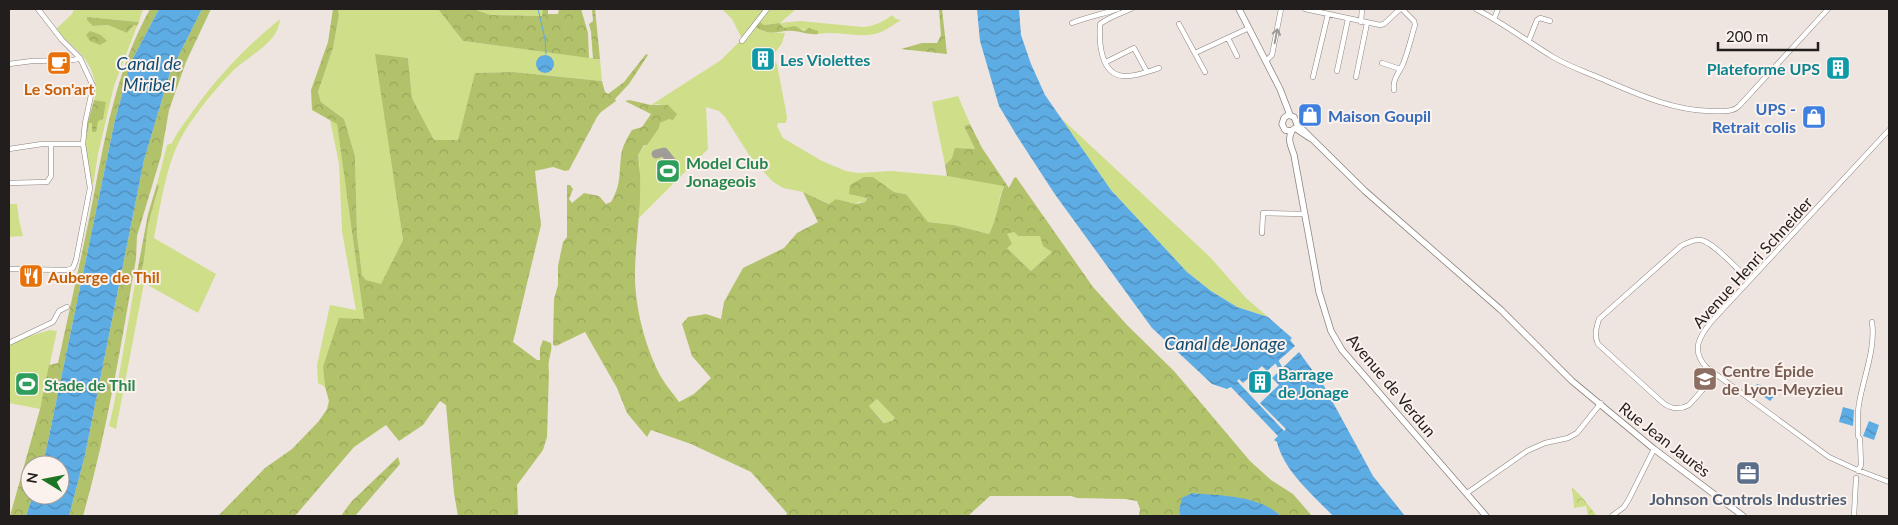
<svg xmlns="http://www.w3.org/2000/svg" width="1898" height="525" viewBox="0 0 1898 525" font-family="Lato,sans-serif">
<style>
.grass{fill:#cfdf89}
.forest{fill:url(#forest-crowns);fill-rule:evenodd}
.park{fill:url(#park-crowns)}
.water{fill:url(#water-waves)}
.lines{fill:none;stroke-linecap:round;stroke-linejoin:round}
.stream{stroke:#5eace4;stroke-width:1}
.canal{stroke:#5eace4;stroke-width:4}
.taxiway{stroke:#a29c98;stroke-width:9}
.minor-casing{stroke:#8b837f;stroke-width:5.5}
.major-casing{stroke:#8b837f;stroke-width:7}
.minor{stroke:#fff;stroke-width:4.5}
.major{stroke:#fff;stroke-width:5.5}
.oneway{stroke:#9b9a99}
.labels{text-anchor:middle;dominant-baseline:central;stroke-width:4;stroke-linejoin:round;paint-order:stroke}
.culture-label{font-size:16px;font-weight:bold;fill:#0d838f;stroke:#fbf2ed;text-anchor:start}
.food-label{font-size:16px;font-weight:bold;fill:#c56008;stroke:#fbf2ed}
.shop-label{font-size:16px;font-weight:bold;fill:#366cbe;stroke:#fbf2ed;text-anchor:end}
.leisure-label{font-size:16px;font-weight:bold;fill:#27864d;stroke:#fbf2ed;text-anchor:start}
.street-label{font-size:16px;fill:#211e1d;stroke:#fbf2ed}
.education-label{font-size:16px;font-weight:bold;fill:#785e54;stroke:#fbf2ed;text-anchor:start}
.service-label{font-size:16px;font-weight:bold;fill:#4e5e75;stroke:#fbf2ed}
.water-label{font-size:18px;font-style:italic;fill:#104c72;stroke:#fbf2ed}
</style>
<defs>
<pattern id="forest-crowns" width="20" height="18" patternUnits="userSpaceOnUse" patternTransform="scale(1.25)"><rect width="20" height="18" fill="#b2c26b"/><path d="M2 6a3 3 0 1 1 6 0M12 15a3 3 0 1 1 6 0" fill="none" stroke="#99a65c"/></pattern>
<pattern id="park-crowns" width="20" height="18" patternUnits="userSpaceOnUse" patternTransform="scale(1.25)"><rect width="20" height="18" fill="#cfdf89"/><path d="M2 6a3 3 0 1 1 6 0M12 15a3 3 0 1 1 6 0" fill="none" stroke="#b1bf76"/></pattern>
<pattern id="water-waves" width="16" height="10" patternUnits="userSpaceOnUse" patternTransform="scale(1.25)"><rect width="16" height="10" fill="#5eace4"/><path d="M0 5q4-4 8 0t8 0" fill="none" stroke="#4d8bb8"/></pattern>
</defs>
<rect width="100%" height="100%" fill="#eee5e0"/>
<path class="grass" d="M74,9h69l-4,13 -52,-5 6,9 15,-1 19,8 7,-8 3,1 -23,60 -16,68 -5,32 -6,-27 -2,-26 3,-1 1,-9 9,-2 8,-18 -12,-3c5,-16 -3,-36 -15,-48 -8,-8 -16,-14 -23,-23l16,-15z
M338,9h100l25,32 137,18 2,22 -89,-9 -37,1 -18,67h-24l-22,-42 -4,-40 -32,-3 27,185 -22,45 -15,-5 -4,-5 -5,-40 -2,-79 -11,-37 -23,-17 -3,-10 15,-44 6,-33z
M473,9h70v7l-52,-1z
M722,9h74l-16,14 20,-2 63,6c12,-1 20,-5 29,-12l4,4 5,1c-7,4 -13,9 -20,12 -19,8 -43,-2 -63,2l-1,-3c-12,0 -21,-5 -33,-2l-5,-6 -15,2 -4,-2 4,9 21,1 -3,10 -10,14 5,7 10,53 -1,6h-8l-1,3 6,12 39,23 24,10 12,2 33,-2 56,5 57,9c-7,17 -6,33 -15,49l-35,-9 -26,-3 -22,-28 -12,-2 -21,-15 -8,25h-7l-2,2 -20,-5 -6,5 -27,-12 -20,-4 -11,-7 -23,-26 -24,-38 -6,-6 -13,-4 2,42 -70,70 2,-54 -2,-10 22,-32 9,-4 -10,-15 -8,1 70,-45 21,-21 -10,-20z
M280,19c-2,26 -34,37 -50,55 -16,16 -38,44 -49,64 -15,27 -21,70 -27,100l62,36 -18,39 -54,-30 -28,146 -7,-3 5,-22 21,-121c11,-11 10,-41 13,-57 3,-13 7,-26 11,-38l-2,-4 10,-39 5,-2c5,-11 14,-22 21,-32 26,-36 53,-64 87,-92z
M958,96l12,28 -6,2 11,23 -23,9 -7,7 -13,-63z
M1061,118l149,139 36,41 22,19 -31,-10 -26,-16 -24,-19 -76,-82z
M330,120l7,3 27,196 -41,48 2,20 -7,-4 -1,-18 13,-60 26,5 -14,-79 -3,-67z
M9,204h8l2,16 4,16 -14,1z
M1014,232l4,4h22l13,15 -22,20 -24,-23v-14z
M50,330l7,1 -17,78 -31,-6v-58l18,-8z
M877,399l18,19 -3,3 -7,2 -16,-17z"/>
<path class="forest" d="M150,9h9l-28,53 -16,58 -72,345h-13v30h3l-7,21h-16l30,-107 9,-44 9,-2c12,-56 25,-112 36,-169 12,-63 24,-128 56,-185z
M202,9h9l-25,53 -17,48 -8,46 -24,80 -1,23c-15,86 -29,173 -53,257h-14l16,-61 59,-295 26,-87z
M333,9h5l1,6 -6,33 -15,44 3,10 23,17 11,37 2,79 5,40 4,5 15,4 22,-44 -28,-186 33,4 4,40 22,42h24l17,-67 38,-1 89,9 3,11 3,2 16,-12 22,-28 2,1 -19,29 -14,15 1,2 -15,11 -4,5 -28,53 -4,1 -12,-4 -18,4 6,54 -28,117 24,18h3v-12l3,-8 8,3c2,9 -4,16 -2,29l-2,65 -4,13 -26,35 1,31h-60l-4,-23 -8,-88 -6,-4 -17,24 -24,16 -13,-16 -32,22 -59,69h-77l47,-48 27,-19 27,-28 8,-12 2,-8 -4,-14 -2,-20 16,-49 25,1 -27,-195 -25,-14 -1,-20 17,-48z
M438,9h35l18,6 51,1 1,-7h5v5h10l1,-5h22l7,24 1,25 -126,-17z
M592,9h3l5,50h-7l-2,-27 -2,-8 4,-3z
M939,9h3l5,45 -46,-5 21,-6h15l4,-8z
M87,17l52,5 -2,4 -3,-1 -7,8 -19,-8 -15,1 -6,-6z
M760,22l4,3 15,-2 5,5 11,-2 9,5 5,-3 9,3v3c-9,1 -15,-2 -24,-3 -16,-2 -20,7 -38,-4z
M90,31l11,4 6,6 -7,4 -10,-4 -4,-6z
M94,100l12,2 -3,17 -5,2 -2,11h-4v-9h-3l-1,9 -3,1z
M629,100l22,5h17l9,9 -4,6 -4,-1 -9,4 -1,5 -12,17h-3l-6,10c6,38 -2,78 -3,115 -1,35 10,77 26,107 5,9 13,17 18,25l15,-8 17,-16 -19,-22 -10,-32 6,-7 18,-3 15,5 3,-17 19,-34 41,-20 13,-15 21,-11 -15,-30 26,12 7,-5 20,5 9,-2 2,-4 -18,-4 1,-9 14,-8h9l21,15 12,2 22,28 26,3 35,9c8,-15 9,-32 15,-48l-57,-10 -2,-11 7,-7 3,-10 20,1 -11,-23 6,-2 12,24 27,40 5,-10 2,-1 77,110 34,38 47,46 76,90 21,19 22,14 19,22h-31c-18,-17 -64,-20 -89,-23l-13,18 1,5h-41l1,-7 -3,-8 -12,-2 -48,-1 -6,-2h-81l-22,20h-182l1,-3 -36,-41 -60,-28 -40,-14 -4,7 -20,-24 -10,-25 -32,-56 -29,14 -3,-1 1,-46 4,-14v-19l5,-24 4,-5v-52h3l3,4 -4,10 3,4 12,-10 15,3 7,8 5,-2c10,-17 8,-27 10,-46 1,-9 6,-18 11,-26l10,-3 9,-13 -26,-13zM1014,232l4,4h22l3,10 9,6 -21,19 -24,-23 5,-4 -5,-10zM877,399l18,19 -3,3 -8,2 -15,-17z
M157,184l2,3c-4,13 -8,26 -11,39 -3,16 -2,46 -13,57l13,-69z
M398,457l2,7 -45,52h-14l10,-14z"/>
<path class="park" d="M1572,487l9,9 16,20h-9l-2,-10 -12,2z"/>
<path class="water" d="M159,9h43l-32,64 -26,87 -59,295 -16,61h-43l7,-21h27v-30h-17l72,-345 16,-58z
M977,9h42l2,26 10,29 14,31 66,95 76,82 24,19 26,16 31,10 24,21 -2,2 5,6 -28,25 -5,-5 -19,17 -4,-4 -2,2 47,50 2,-2 -26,-26 19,-18 -7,-7 27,-26 25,34 49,90 32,40h-72c-20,-21 -49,-45 -56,-74l-3,-2 4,-4 -47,-49 -4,2 -15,-5 -60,-56 -98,-135 -37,-57 -18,-30 -19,-65z
M536 64a9 9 0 1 1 18 0a9 9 0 1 1-18 0Z
M1757,384l20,6 1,2 -8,9 -17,-12z
M1843,407l11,3 -1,16 -14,-4z
M1869,421l10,4 -5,15 -11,-4z
M1192,493c30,3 66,2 89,23h-101l-1,-5 3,-13z"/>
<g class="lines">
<path class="stream" d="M538,9l7,30 1,15"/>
<path class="canal" d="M1276,360l7,13"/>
<path class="taxiway" d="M656,154l8,-2 8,10"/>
<defs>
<path id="minor" d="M1131,9c-12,5 -20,7 -31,15 -1,17 0,51 24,52 11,1 25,-5 35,-8
M1305,9l75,16 4,-1 16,-15
M1476,9c27,14 51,32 77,48 15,9 33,15 49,22 35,15 70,31 108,32 10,0 22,2 29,-5l89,-97
M1494,19l4,-10
M1361,22l1,-13
M1072,23c15,-6 31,-9 46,-14
M1179,24l26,48
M1228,38l9,18
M1529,40l8,-20 3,-2 10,3
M742,41l25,-32
M1195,53l54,-25
M1266,61l6,-6 9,-46
M1106,62l28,-14 13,24
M1382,63l18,6
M9,64l23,-3 42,-1 6,-2
M1337,71l11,-52
M1313,77l15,-63
M1356,77l11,-54
M1394,90c-2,-10 5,-17 9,-26 5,-12 8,-26 12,-39l-1,-4 -12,-12
M1889,130l-178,192c-12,15 -20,28 -5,45l123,90 26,12 34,13
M9,149l33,-5h41
M9,183l38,-1 4,-6v-32
M1262,233l1,-20 41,1
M9,269l58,1 6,-2 3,-8 14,-72 -7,-44 2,-21 8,-37 -13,-28 -18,-18 -24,-31
M9,343l44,-21 6,-11 8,-4
M1716,375l-27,30c-9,5 -19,4 -27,-3l-64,-58c-4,-9 -2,-15 1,-25l82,-73c6,-3 12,-7 19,-6 12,1 34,26 43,34
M1858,471l3,-6 -1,-26 -2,-3c0,-10 -1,-21 1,-32 4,-26 17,-55 13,-82
M1467,493l60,-42 18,-8 23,-5 9,-5 24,-30
M1612,516l12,-9 5,-8 25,-50
M1854,516l2,-38"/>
<path id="major" d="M1239,9l41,80 10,26
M1292,131c-5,8 -1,15 2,24l25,137 12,39 11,19 144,166
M1310,138l-15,-10 -4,3 -6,-1 -3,-6 2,-6 4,-3 6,2 3,7 68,67 136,119 71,71 82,68 89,67"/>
</defs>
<use href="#minor" class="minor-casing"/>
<use href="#major" class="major-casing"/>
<use href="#minor" class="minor"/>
<use href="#major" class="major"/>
</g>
<defs><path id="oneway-shaft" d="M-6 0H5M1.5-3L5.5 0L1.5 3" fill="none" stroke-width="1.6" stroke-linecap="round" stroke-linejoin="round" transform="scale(1.25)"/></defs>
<use class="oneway" href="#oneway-shaft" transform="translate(1276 36) rotate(-79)"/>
<defs>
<symbol id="building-square" viewBox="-11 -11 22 22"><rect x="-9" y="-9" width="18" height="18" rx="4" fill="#0f9aa8" stroke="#fbf2ed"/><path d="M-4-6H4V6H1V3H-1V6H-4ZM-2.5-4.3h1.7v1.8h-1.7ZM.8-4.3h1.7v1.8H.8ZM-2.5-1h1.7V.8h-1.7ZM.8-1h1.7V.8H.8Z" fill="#fff"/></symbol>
<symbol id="cafe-square" viewBox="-11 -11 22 22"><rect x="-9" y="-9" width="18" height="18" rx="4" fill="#e8710a" stroke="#fbf2ed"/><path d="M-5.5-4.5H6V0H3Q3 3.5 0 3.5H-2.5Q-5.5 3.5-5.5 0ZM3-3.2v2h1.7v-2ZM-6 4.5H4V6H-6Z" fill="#fff"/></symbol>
<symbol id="shop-square" viewBox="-11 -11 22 22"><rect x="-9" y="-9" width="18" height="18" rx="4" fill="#3f7fe0" stroke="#fbf2ed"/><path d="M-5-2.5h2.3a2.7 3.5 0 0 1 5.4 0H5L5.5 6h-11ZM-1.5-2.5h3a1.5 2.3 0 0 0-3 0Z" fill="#fff"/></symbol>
<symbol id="stadium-square" viewBox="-11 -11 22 22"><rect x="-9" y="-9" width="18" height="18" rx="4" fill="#2e9e5b" stroke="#fbf2ed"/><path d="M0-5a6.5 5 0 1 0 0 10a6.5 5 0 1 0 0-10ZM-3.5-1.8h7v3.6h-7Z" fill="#fff"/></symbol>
<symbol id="restaurant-square" viewBox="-11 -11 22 22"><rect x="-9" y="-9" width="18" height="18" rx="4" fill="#e8710a" stroke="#fbf2ed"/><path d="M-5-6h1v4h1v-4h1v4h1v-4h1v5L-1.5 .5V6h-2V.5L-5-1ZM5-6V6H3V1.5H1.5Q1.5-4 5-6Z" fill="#fff"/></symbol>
<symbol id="school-square" viewBox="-11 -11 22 22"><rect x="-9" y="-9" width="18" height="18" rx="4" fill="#8d6e63" stroke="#fbf2ed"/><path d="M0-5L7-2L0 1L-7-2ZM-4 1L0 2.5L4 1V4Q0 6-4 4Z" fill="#fff"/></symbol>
<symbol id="office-square" viewBox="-11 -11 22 22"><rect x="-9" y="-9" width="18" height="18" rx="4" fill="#5c6f8a" stroke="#fbf2ed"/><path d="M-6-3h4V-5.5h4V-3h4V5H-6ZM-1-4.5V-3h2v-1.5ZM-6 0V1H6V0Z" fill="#fff"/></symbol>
</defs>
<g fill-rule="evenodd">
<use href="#building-square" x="749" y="45" width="28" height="28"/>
<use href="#cafe-square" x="45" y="49" width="28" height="28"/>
<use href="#building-square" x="1824" y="54" width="28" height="28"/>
<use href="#shop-square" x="1296" y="101" width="28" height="28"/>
<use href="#shop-square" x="1800" y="103" width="28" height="28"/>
<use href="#stadium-square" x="654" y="157" width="28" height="28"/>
<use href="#restaurant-square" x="17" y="262" width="28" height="28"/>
<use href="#school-square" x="1691" y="365" width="28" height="28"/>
<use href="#building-square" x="1246" y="368" width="28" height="28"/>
<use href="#stadium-square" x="13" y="370" width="28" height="28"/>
<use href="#office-square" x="1734" y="459" width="28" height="28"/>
</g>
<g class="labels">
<g class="culture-label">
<text x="780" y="59">Les Violettes</text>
<text x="1820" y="68" text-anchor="end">Plateforme UPS</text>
<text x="1278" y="373">Barrage<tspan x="1278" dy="18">de Jonage</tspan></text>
</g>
<g class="food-label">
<text x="59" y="88">Le Son'art</text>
<text x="48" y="276" text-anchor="start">Auberge de Thil</text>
</g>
<g class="shop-label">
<text x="1796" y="108">UPS -<tspan x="1796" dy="18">Retrait colis</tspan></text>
<text x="1328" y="115" text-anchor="start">Maison Goupil</text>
</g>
<g class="leisure-label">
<text x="686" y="162">Model Club<tspan x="686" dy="18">Jonageois</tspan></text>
<text x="44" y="384">Stade de Thil</text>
</g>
<g class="street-label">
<text transform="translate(1752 262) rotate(-48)">Avenue Henri Schneider</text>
<text transform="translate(1392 385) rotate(50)">Avenue de Verdun</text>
<text transform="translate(1665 439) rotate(38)">Rue Jean Jaurès</text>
</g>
<g class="education-label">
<text x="1722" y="370">Centre Épide<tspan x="1722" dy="18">de Lyon-Meyzieu</tspan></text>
</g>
<g class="service-label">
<text x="1748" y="498">Johnson Controls Industries</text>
</g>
<g class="water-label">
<text x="149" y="63">Canal de<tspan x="149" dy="21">Miribel</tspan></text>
<text x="1225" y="343">Canal de Jonage</text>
</g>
</g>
<rect width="1898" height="525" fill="none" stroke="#211e1d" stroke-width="20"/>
<g transform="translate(45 480) rotate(280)"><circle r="24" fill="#fbf2ed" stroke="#a49d9a"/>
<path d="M0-4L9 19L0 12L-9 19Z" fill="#1b7624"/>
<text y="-8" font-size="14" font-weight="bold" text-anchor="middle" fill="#211e1d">N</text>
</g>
<path d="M1718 42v8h100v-8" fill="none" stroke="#211e1d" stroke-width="2.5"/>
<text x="1726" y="42" font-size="15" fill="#211e1d" stroke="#fbf2ed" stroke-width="4" paint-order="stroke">200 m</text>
</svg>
